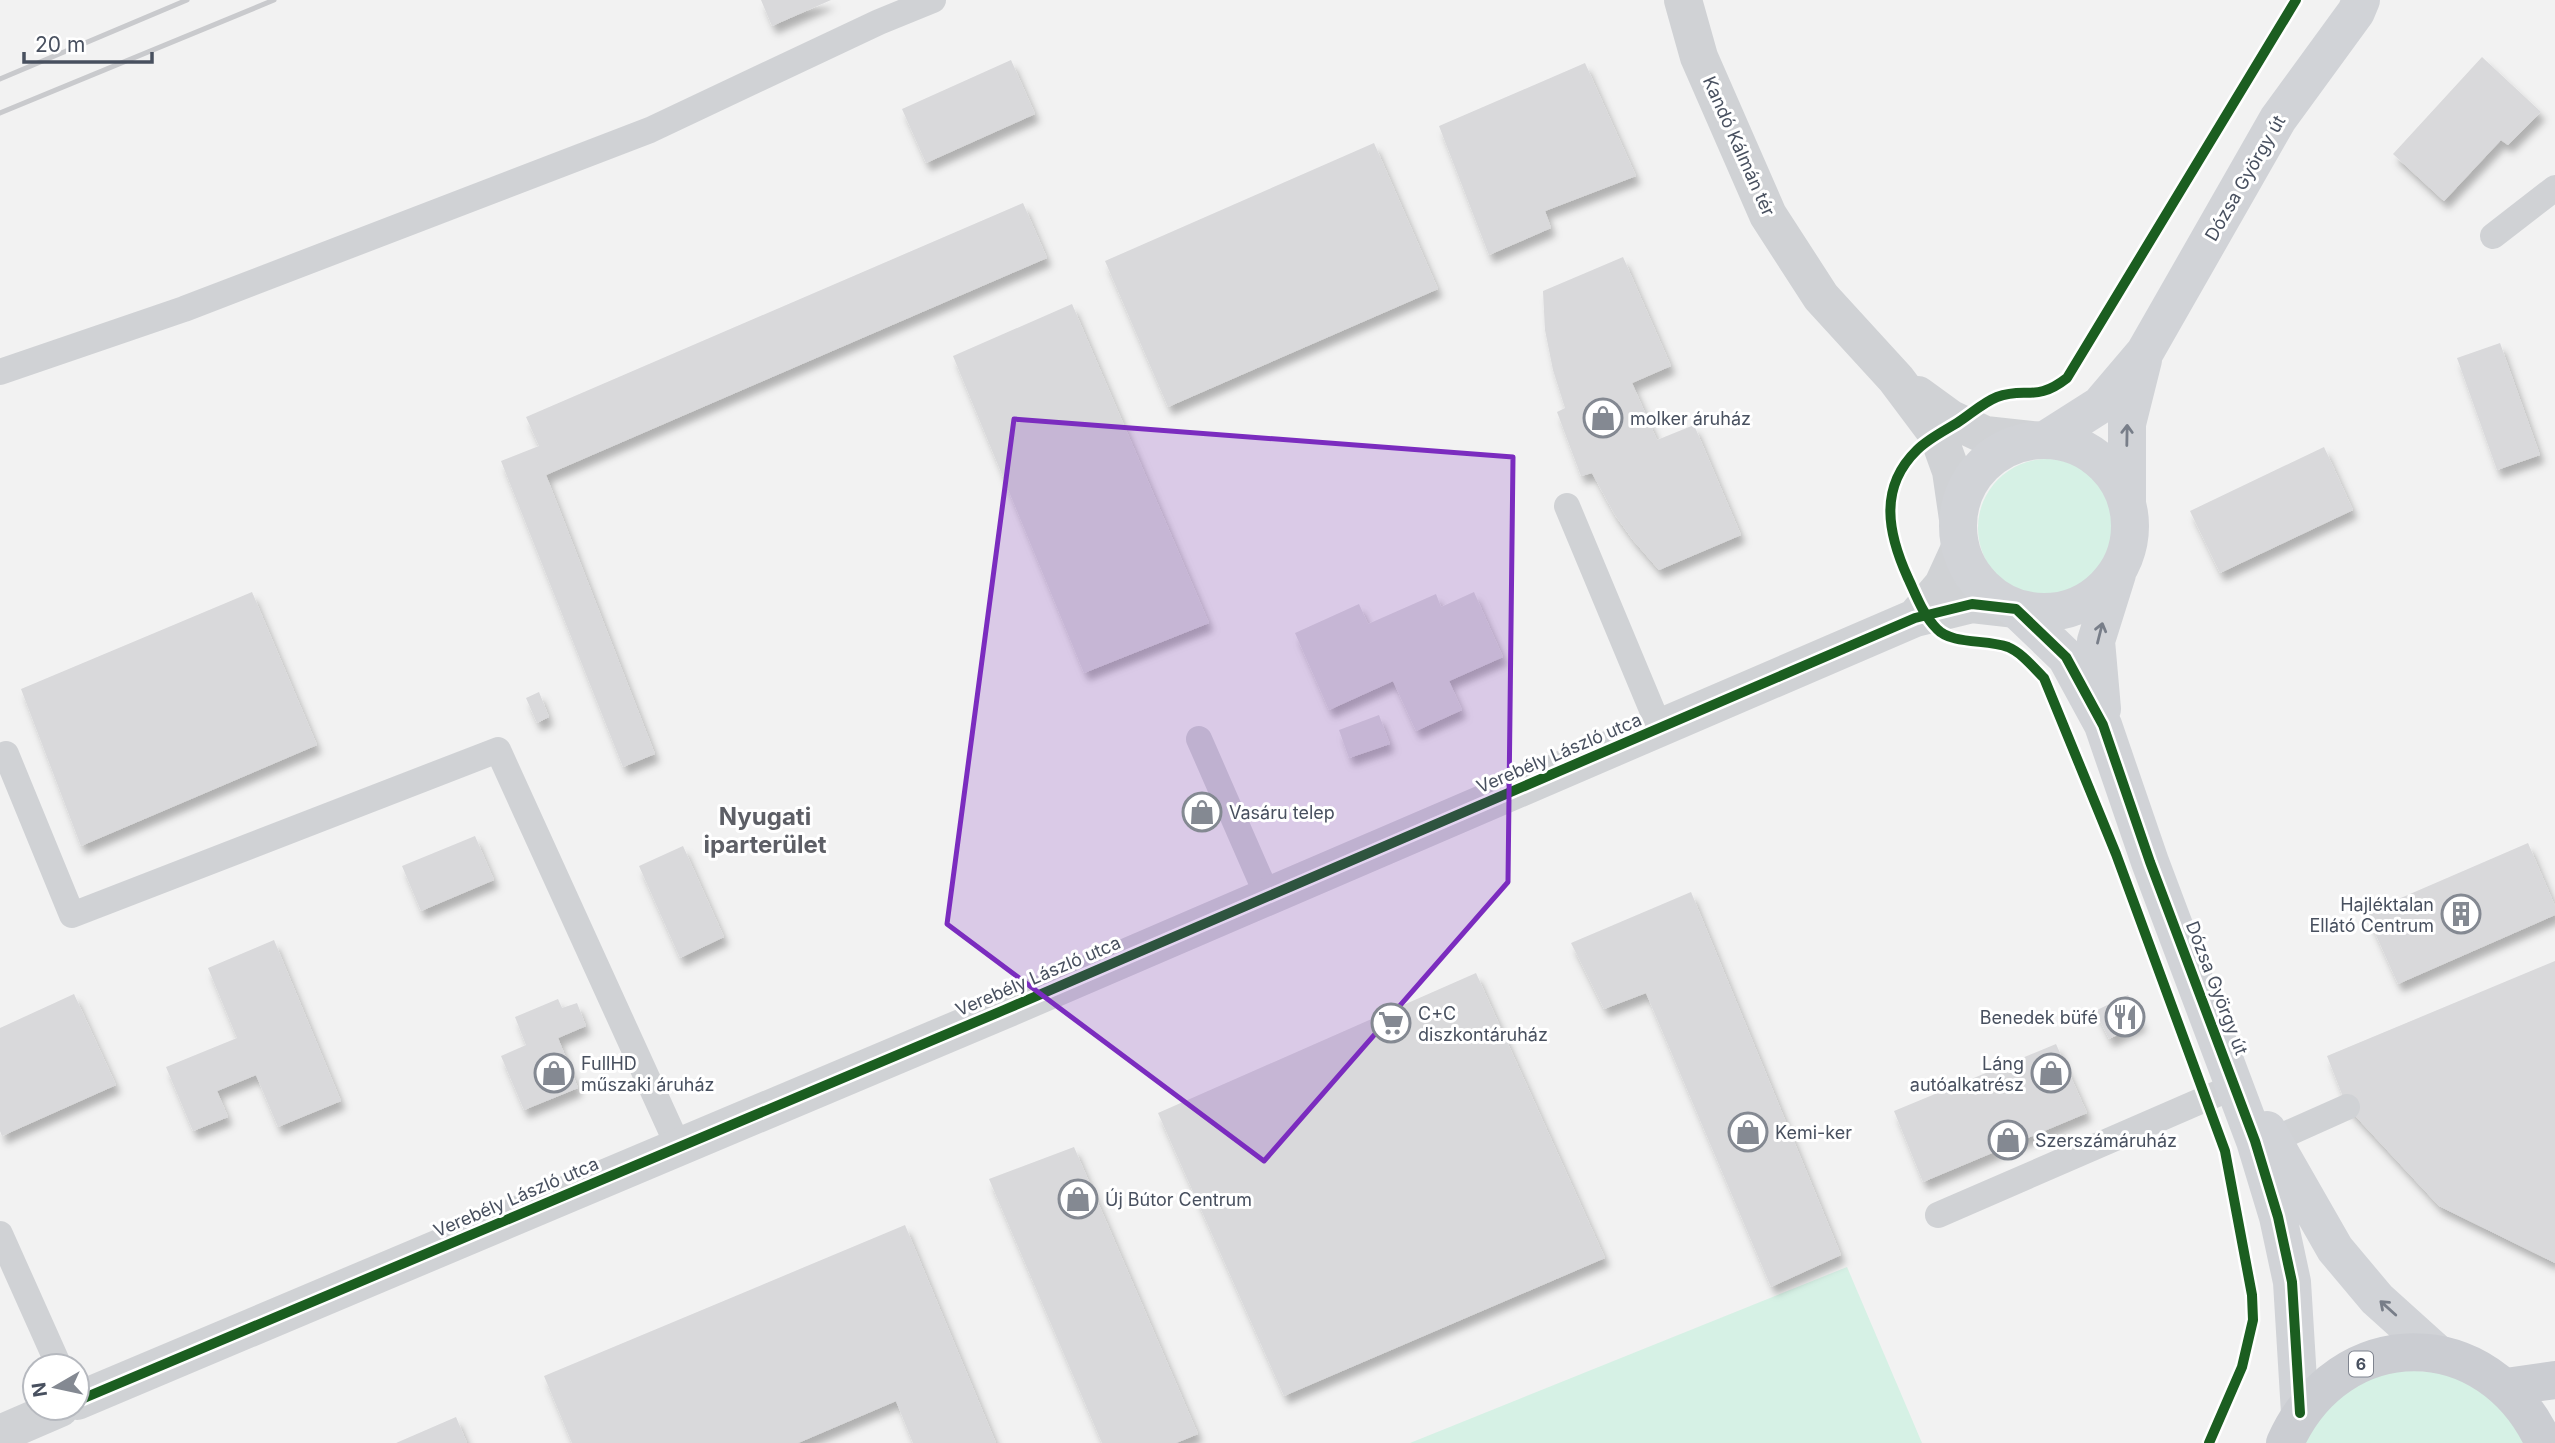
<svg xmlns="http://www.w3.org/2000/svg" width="2555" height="1443" viewBox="0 0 2555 1443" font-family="Inter,sans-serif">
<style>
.green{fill:#d6f1e5}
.building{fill:#d9d9db;filter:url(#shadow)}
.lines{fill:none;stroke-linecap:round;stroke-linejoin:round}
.lane{stroke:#d0d2d5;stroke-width:26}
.street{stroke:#d0d2d5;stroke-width:38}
.secondary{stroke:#d1d3d7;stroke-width:38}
.primary{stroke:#cbcdd2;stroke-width:38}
.rail{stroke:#c9cacd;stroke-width:5}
.cycleway-casing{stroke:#fff;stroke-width:15}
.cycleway{stroke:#1b5e20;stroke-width:10}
.oneway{stroke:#787e89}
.marked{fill:#7b2cbf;fill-opacity:0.2;stroke:#7b2cbf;stroke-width:5;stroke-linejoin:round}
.labels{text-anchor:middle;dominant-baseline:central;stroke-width:6;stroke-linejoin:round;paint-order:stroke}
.shield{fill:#fff;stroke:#7f848f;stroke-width:2}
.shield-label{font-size:16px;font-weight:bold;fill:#48505f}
.street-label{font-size:18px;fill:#48505f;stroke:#fff}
.poi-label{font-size:18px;fill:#48505f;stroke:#fff;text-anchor:start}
.district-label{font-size:24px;font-weight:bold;fill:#5d5f66;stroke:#fff}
</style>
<defs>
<filter id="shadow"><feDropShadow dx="4.5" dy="8" stdDeviation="3.5" flood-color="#0004"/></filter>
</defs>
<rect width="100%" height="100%" fill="#f2f2f2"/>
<path class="green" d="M1978 528a69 69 0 1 1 138 0a69 69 0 1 1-138 0Z
M1847,1267l75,176h-512z
M2398,1370l39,2 37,13 30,24 21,34h-221l24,-38 32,-23z"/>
<path class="building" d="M761,0h70l-59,26z
M2482,57l59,55 -33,33 -7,-5 -57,61 -51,-47z
M1011,60l24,54 -109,49 -24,-54z
M1585,63l51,113 -91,35 6,17 -62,27 -50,-129z
M1374,143l64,146 -270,118 -63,-146z
M1023,203l24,55 -501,217 109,279 -32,13 -122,-306 38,-15 -13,-29z
M1623,257l48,109 -39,17 25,57 37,-15 47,110 -82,35 -26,-30 -18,-25 -23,-42 -11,3 -24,-64 8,-4 -12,-38 -8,-40 -2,-39z
M1072,304l137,319 -125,50 -131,-317z
M2500,343l40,112 -43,15 -40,-112z
M2324,447l29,63 -133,63 -30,-62z
M252,592l65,153 -236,101 -60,-157z
M1474,592l29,65 -54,24 13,29 -46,21 -23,-50 -64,29 -34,-77 64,-29 9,20 68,-30 5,13z
M539,692l10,25 -12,6 -11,-25z
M1379,715l11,29 -41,14 -10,-28z
M475,836l19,44 -73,31 -19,-45z
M2528,843l27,63v9l-157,69 -32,-71z
M683,846l41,91 -44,21 -41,-92z
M1691,892l150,363 -70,32 -125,-294 -42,16 -33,-66z
M274,940l67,161 -63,26 -22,-52 -39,16 11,26 -35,14 -27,-64 71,-29 -29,-70z
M2555,961v302l-116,-57 -92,-99 -20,-51z
M1476,973l129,285 -321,138 -126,-283z
M74,994l42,91 -114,51 -2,-5v-103z
M2128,995l14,28 -33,16 -14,-28z
M558,999l4,9 15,-5 9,23 -28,12 20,50 -54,22 -23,-54 25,-11 -11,-28z
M2056,1044l31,69 -164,69 -29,-71z
M1074,1147l124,287 -22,9h-74l-113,-264z
M905,1225l91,218h-83l-17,-42 -98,42h-226l-28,-67z
M456,1417l11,26h-71z"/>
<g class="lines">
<path class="lane" d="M2493,236l62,-48
M0,372l184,-63 466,-179 229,-108 54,-22
M1567,506l93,223
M1199,739l69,158
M6,754l66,161 426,-165 181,398
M2273,1140l74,-33
M1938,1215l297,-129
M0,1234l59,132"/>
<path class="street" d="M1683,0l16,57 69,158 53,82 75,82 42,56 13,36 7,48
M1918,395l33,24 34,16 46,5
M1915,618l28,-33 17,-37
M77,1401l927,-391 911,-392 57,-14 44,5
M0,1434l60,-26"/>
<path class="secondary" d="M1958 526a86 86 0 1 1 172 0a86 86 0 1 1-172 0Z
M2045,440l55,-35 45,-53 133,-233 78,-107 5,-12
M2127,501v-77l16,-64
M2016,609l50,48 37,68 47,137 105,279 23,76 14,65 8,131
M2102,709l-6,-68 21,-67
M2267,1130l68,119 42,50 61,55"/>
<path class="primary" d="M2506,1387l49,-7
M2285,1443c54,-121 204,-121 259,0"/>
<path class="rail" d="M0,79l187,-79
M0,113l274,-113"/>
<defs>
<path id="cycleway" d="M77,1401l927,-391 911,-392 57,-14 44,5 50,48 37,68 47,137 105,279 23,76 14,65 8,131
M2209,1443l33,-76 11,-47 -1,-25 -27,-144 -109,-297 -72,-176c-11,-11 -22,-25 -36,-31 -21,-8 -56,-2 -71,-18 -14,-14 -21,-34 -29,-51 -20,-44 -30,-90 9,-128 11,-11 27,-19 40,-27 13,-8 25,-20 40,-26 29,-11 38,6 70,-19l229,-378"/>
</defs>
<use href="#cycleway" class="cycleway-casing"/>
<use href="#cycleway" class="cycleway"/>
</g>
<defs><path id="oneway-shaft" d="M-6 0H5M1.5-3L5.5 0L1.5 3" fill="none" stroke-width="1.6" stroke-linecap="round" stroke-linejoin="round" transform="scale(1.75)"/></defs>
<g class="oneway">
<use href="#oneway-shaft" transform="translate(2127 435) rotate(-89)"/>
<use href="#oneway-shaft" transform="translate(2100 633) rotate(-76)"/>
<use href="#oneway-shaft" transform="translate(2388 1308) rotate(-138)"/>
</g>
<path class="marked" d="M1014,419l499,38 -5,425 -244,279 -317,-237z"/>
<defs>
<symbol id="shop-ring" viewBox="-11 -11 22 22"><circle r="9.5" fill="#fff" stroke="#848992" stroke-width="1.5"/><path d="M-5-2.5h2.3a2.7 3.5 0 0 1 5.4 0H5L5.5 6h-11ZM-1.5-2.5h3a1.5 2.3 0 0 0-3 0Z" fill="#848992"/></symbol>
<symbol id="building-ring" viewBox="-11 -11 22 22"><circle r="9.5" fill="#fff" stroke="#848992" stroke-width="1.5"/><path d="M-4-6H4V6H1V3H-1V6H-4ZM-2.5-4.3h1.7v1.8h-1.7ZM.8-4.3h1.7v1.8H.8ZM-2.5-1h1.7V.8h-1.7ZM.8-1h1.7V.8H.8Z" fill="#848992"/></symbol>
<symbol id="restaurant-ring" viewBox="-11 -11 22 22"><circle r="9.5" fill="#fff" stroke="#848992" stroke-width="1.5"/><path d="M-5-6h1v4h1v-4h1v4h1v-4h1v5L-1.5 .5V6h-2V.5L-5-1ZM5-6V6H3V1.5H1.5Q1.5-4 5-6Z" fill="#848992"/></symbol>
<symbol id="supermarket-ring" viewBox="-11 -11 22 22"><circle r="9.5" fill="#fff" stroke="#848992" stroke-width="1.5"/><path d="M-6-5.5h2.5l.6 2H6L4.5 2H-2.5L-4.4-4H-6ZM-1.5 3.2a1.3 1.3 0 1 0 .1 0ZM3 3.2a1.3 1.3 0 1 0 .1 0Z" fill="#848992"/></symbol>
</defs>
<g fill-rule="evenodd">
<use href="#shop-ring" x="1581" y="396" width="44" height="44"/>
<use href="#shop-ring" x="1180" y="790" width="44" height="44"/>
<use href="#building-ring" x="2439" y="892" width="44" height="44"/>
<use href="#restaurant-ring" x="2103" y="995" width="44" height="44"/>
<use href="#supermarket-ring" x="1369" y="1001" width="44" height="44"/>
<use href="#shop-ring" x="532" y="1051" width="44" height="44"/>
<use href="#shop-ring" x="2029" y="1051" width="44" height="44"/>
<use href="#shop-ring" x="1726" y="1110" width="44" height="44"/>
<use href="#shop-ring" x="1986" y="1118" width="44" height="44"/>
<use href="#shop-ring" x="1056" y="1177" width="44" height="44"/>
</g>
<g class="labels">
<rect class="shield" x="2349" y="1351.5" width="24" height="25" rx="5"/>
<g class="shield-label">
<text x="2361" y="1364">6</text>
</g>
<g class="street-label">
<text transform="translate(1739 146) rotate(66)">Kandó Kálmán tér</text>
<text transform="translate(2245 178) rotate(-60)">Dózsa György út</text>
<text transform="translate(1559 753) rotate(-23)">Verebély László utca</text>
<text transform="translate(1038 976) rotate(-23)">Verebély László utca</text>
<text transform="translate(2217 988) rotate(69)">Dózsa György út</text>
<text transform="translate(516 1197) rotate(-23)">Verebély László utca</text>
</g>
<g class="poi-label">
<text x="1630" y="418">molker áruház</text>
<text x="1229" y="812">Vasáru telep</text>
<text x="2434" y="904" text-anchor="end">Hajléktalan<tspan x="2434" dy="21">Ellátó Centrum</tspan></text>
<text x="1418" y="1013">C+C<tspan x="1418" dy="21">diszkontáruház</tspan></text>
<text x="2098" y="1017" text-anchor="end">Benedek büfé</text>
<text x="581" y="1063">FullHD<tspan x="581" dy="21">műszaki áruház</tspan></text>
<text x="2024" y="1063" text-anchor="end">Láng<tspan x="2024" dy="21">autóalkatrész</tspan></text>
<text x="1775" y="1132">Kemi-ker</text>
<text x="2035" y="1140">Szerszámáruház</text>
<text x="1105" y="1199">Új Bútor Centrum</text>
</g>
<g class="district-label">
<text x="765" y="816">Nyugati<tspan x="765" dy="28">iparterület</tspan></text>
</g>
</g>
<g transform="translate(56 1387) rotate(261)"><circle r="33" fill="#ffffff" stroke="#b6b9bf" stroke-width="2"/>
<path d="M0-5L12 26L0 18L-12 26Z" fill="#848992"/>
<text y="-10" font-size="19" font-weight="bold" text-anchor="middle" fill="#48505f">N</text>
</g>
<path d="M24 52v10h128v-10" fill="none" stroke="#48505f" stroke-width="3.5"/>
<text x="35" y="52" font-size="21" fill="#48505f" stroke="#ffffff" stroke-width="5" paint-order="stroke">20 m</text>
</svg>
